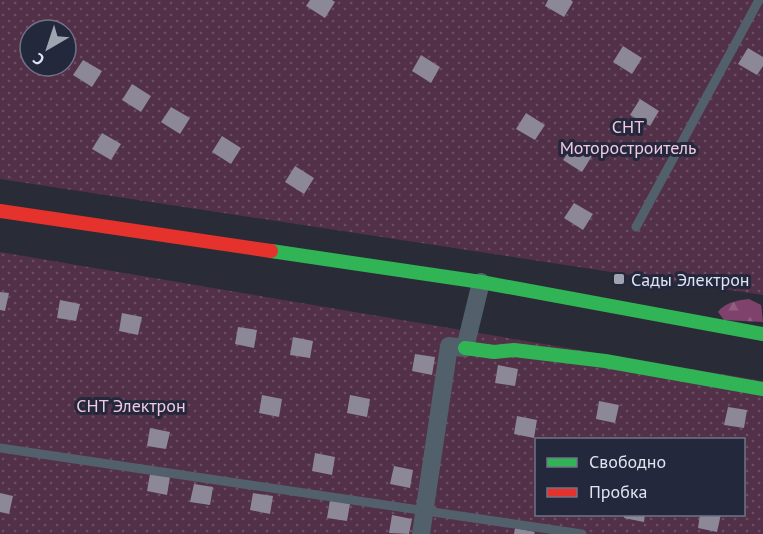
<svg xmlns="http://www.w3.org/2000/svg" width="763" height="534" viewBox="0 0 763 534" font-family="'PT Sans',sans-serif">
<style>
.forest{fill:url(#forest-firs)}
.garden{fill:url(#garden-dots);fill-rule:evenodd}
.building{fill:#8d8898}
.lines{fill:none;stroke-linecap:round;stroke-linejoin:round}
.lane{stroke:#52606b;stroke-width:9}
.street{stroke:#52606b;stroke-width:18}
.fast{stroke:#30b455;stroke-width:14}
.jam{stroke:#e5322d;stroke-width:14}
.poi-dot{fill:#a0a4b0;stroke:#23283c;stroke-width:2}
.labels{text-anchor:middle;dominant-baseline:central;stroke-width:6;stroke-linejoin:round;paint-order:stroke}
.park-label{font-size:18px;fill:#f3c9e2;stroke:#23283c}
.poi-label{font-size:18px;fill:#e0e4f2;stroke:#23283c;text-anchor:start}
</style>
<defs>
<pattern id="forest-firs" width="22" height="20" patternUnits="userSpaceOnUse" patternTransform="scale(1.5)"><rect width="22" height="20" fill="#7f426c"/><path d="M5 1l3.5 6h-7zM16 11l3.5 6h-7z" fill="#915d81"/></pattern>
<pattern id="garden-dots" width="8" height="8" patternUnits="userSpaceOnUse" patternTransform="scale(1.5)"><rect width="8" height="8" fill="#523048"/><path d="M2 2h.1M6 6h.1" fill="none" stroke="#6b4e63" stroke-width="1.8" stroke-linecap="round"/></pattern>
</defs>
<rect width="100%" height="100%" fill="#292c36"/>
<path class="forest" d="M749,299l12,6 2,17 -39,-2 -6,-8c7,-10 21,-12 31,-13z"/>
<path class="garden" d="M0,0h763v295l-763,-116zM30,30h36v36h-36z
M0,252l763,129v153h-763zM536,440h208v74h-208z"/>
<path class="building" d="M310,0h22l3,2 -10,16 -19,-12z
M548,0h23l2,2 -9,15 -19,-11z
M623,46l19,12 -10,16 -19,-12z
M748,48l15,9v9l-6,9 -19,-11z
M421,55l19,12 -9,16 -19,-12z
M83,60l19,11 -10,16 -19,-12z
M132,84l19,12 -10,16 -19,-12z
M640,99l19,12 -9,15 -20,-11z
M171,107l19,11 -10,16 -19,-12z
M526,113l19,12 -10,15 -19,-11z
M102,133l19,11 -10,16 -19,-11z
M222,136l19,12 -10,16 -19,-12z
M573,145l19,11 -10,16 -19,-12z
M295,166l19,12 -10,16 -19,-12z
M574,203l19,11 -10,16 -19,-12z
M0,292l9,1 -4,18 -5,-1z
M60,300l20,4 -4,17 -19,-3z
M122,313l20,4 -4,18 -19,-4z
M238,327l19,3 -3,18 -19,-4z
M293,337l20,4 -3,17 -20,-3z
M415,354l20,3 -3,18 -20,-4z
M498,365l20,4 -3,17 -20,-3z
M262,395l20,4 -3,18 -20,-4z
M350,395l20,4 -3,18 -20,-4z
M599,401l20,4 -4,18 -19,-4z
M728,407l19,3 -3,18 -20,-3z
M517,416l20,4 -3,18 -20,-4z
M150,428l20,4 -4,17 -19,-3z
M315,453l20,4 -3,18 -20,-4z
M394,466l19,4 -3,18 -20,-4z
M150,474l20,3 -3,18 -20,-4z
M194,484l19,3 -3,18 -20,-3z
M0,493l13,3 -4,18 -9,-2z
M253,493l20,3 -3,18 -20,-4z
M330,500l20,4 -3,17 -20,-3z
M625,514h20l-1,8 -20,-4z
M700,514h21l-4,18 -19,-4z
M392,515l20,4 -3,15 -20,-1z
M515,528l20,4 -1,2h-20z"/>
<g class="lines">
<path class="lane" d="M636,227l123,-227
M0,448l582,86"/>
<path class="street" d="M421,534l28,-188 16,2 16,-66"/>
<path class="fast" d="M271,251l210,31 282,52
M465,348l29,4 20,-2 91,11 158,28"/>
<path class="jam" d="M0,211l271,40"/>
</g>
<rect class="poi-dot" x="613" y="273" width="12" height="12" rx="3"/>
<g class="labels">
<g class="park-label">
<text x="628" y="126">СНТ<tspan x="628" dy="21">Моторостроитель</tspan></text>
<text x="131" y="405">СНТ Электрон</text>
</g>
<g class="poi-label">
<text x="631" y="279">Сады Электрон</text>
</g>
</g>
<rect x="535" y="438" width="210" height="78" fill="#23283c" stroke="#6f7385" stroke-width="1.5"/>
<rect x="547" y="458" width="30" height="9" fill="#30b455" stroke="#6f7385" stroke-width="1.5"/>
<text x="589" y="468" font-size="18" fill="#e0e4f2">Свободно</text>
<rect x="547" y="488" width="30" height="9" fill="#e5322d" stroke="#6f7385" stroke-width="1.5"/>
<text x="589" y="498" font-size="18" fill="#e0e4f2">Пробка</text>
<g transform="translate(48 48) rotate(219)"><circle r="28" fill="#23283c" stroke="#6f7385" stroke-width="1.5"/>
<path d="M0-4.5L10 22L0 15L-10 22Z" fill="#a0a4b0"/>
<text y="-9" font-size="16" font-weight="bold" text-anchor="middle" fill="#e0e4f2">С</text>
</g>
</svg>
